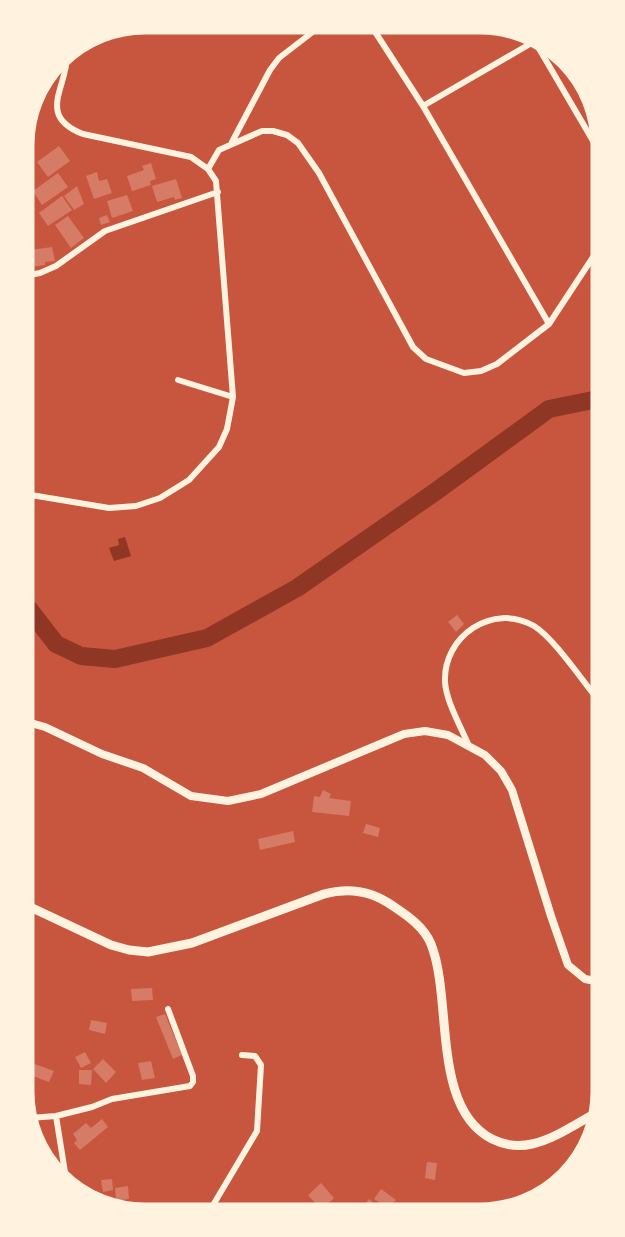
<svg xmlns="http://www.w3.org/2000/svg" width="625" height="1237" viewBox="0 0 625 1237" font-family="'Asap Condensed',sans-serif">
<style>
.water{fill:#8f3625}
.lines{fill:none;stroke-linecap:round;stroke-linejoin:round}
.river{stroke:#8f3625;stroke-width:18}
.building{fill:#d67c66}
.minor{stroke:#fff3e0;stroke-width:6}
.tertiary{stroke:#fff3e0;stroke-width:8}
.secondary{stroke:#fff3e0;stroke-width:9}
.rim{fill:none;stroke:#fff3e0;stroke-width:3}
</style>
<rect width="100%" height="100%" fill="#c8553d"/>
<path class="water" d="M125,537l6,19 -17,5 -5,-13 10,-3 -1,-6z"/>
<g class="lines">
<path class="river" d="M26,609h3l27,35 25,12 34,3 92,-21 90,-50 138,-96 114,-83 49,-10"/>
</g>
<path class="building" d="M59,146l11,15 -22,16 -11,-15z
M151,163l5,16 -6,2 1,4 -19,6 -5,-15 17,-6 -2,-4z
M97,172l2,9 8,-2 5,14 -18,6 -8,-23z
M58,173l10,14 -26,18 -9,-14z
M176,179l6,19 -7,2 -1,-3 -17,5 -5,-16z
M77,186l7,18 -10,6 -10,-14z
M127,195l6,16 -21,7 -5,-17z
M62,196l10,14 -24,16 -9,-13z
M107,215l3,7 -9,3 -2,-7z
M68,216l16,22 -13,10 -16,-23z
M52,247l3,14 -10,1v3l-21,3v-17z
M457,615l7,9 -8,8 -8,-10z
M323,790l8,4 -2,4 22,3 -2,15 -37,-4 2,-16 6,1z
M366,824l14,4 -2,9 -15,-4z
M293,831l2,11 -35,8 -2,-11z
M152,988l1,12 -21,1 -1,-12z
M165,1014l17,41 -9,4 -17,-42z
M91,1020l16,3 -2,11 -16,-4z
M85,1052l6,11 -10,5 -6,-11z
M103,1059l13,13 -10,11 -13,-14z
M151,1061l4,17 -13,2 -4,-17z
M35,1064l19,7 -5,11 -19,-7z
M79,1070h13l-1,15 -12,-1z
M102,1119l6,8 -28,23 -6,-7 3,-3 -4,-6 13,-11 5,5z
M427,1162l10,1 -2,17 -10,-2z
M112,1179l1,11 -10,2 -2,-12z
M321,1183l13,15 -6,6 6,7h-12l-14,-16z
M128,1186l1,13 -13,2 -1,-13z
M381,1189l15,11 -8,10h-13l5,-7 -6,-4z
M369,1199l7,6 -4,5h-12z"/>
<g class="lines">
<path class="minor" d="M370,24l53,82 126,218
M534,40l62,106
M423,106l112,-65
M232,142l38,-72 9,-12 44,-34
M208,169l11,-19 43,-19h11l14,4 11,8 21,30 94,174 13,12 38,14 17,-2 16,-7 52,-40 48,-73
M24,276l16,-3 16,-7 49,-35 113,-39
M178,380l55,17
M25,494l84,14 27,-2 24,-8 29,-18 30,-33 8,-18 6,-32 -17,-216 -8,-12 -17,-12 -108,-23c-49,-19 -13,-49 -16,-83
M469,746c-8,-19 -23,-45 -24,-64 -2,-46 48,-80 89,-56 20,12 49,56 66,76
M56,1116l11,69
M29,1118l27,-2 36,-9 20,-8 78,-13 3,-4v-6l-25,-67
M209,1212l48,-81 4,-66 -6,-9 -13,-1"/>
<path class="tertiary" d="M27,722l18,5 57,27 41,14 48,28 37,5 33,-7 143,-60 21,-3 23,4 37,20 16,16 11,19 39,126 17,49 17,14 16,3"/>
<path class="secondary" d="M28,906l83,39 18,5 19,2 44,-9 132,-49c25,-7 48,-3 69,12 15,10 31,21 38,38 22,55 0,164 61,195 12,6 27,8 40,5 23,-5 45,-21 66,-32"/>
</g>
<path d="M0 0H625V1237H0ZM145 33H480A112 112 0 0 1 592 145V1092A112 112 0 0 1 480 1204H145A112 112 0 0 1 33 1092V145A112 112 0 0 1 145 33Z" fill="#fff3e0" fill-rule="evenodd"/>
<path class="rim" d="M145 33H480A112 112 0 0 1 592 145V1092A112 112 0 0 1 480 1204H145A112 112 0 0 1 33 1092V145A112 112 0 0 1 145 33Z"/>
</svg>
